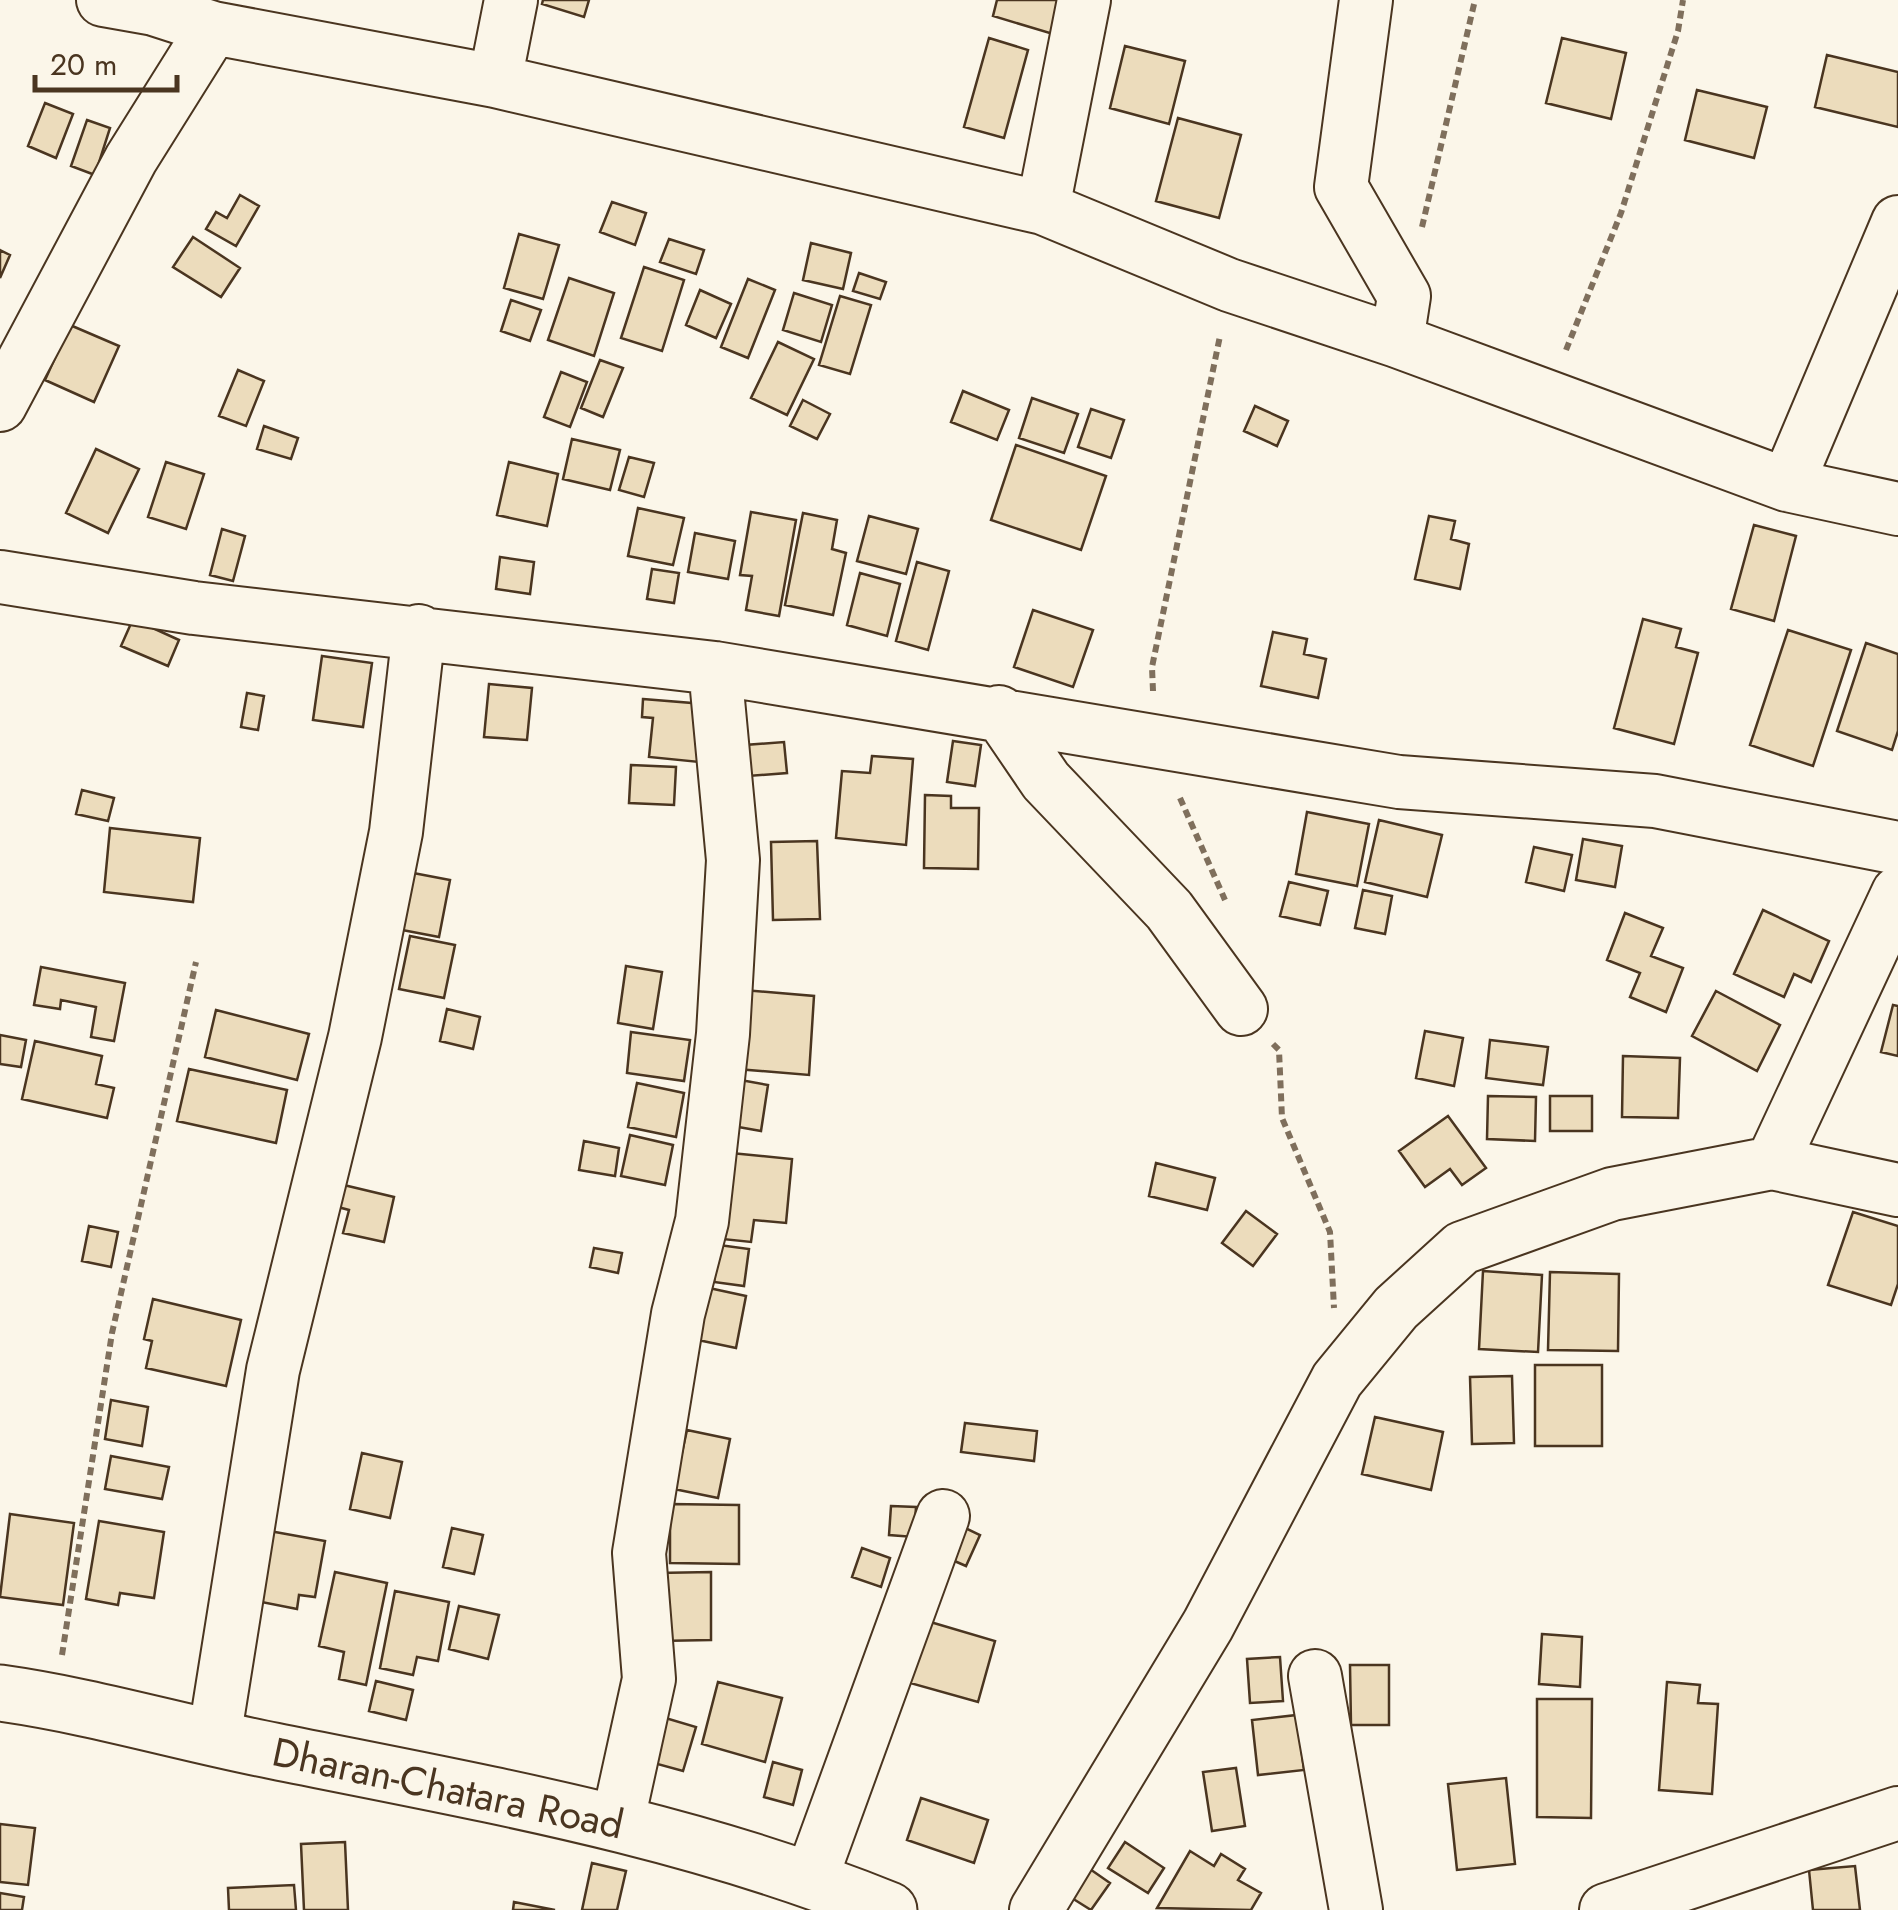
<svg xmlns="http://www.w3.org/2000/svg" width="1898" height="1910" viewBox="0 0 1898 1910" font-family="Jost,sans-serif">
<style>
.building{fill:#ecdcbc;stroke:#4a3520;stroke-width:2.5}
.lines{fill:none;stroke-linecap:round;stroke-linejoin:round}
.minor-casing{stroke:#4a3520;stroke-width:56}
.major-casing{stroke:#4a3520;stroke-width:59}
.path{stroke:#7f6f5c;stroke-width:6;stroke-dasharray:8 5;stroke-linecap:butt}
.minor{stroke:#fbf6e9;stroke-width:52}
.major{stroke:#fbf6e9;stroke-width:55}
.labels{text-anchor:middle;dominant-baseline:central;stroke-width:8;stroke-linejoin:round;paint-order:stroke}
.street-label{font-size:40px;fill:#4a3520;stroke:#fbf6e9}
</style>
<rect width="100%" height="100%" fill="#fbf6e9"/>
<path class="building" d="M543,0h46l-5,17 -42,-13z
M997,0h66l-10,34 -60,-18z
M989,38l39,12 -24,88 -40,-11z
M1562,38l64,15 -15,66 -65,-16z
M1125,46l60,15 -16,63 -59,-16z
M1827,55l71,17v55l-83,-20z
M1697,90l70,17 -13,51 -69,-18z
M45,103l28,11 -17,44 -28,-12z
M1178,118l63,17 -22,83 -63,-17z
M87,120l23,8 -15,47 -24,-9z
M240,195l19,11 -23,40 -30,-17 10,-17 11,6z
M612,202l34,11 -11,32 -35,-13z
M519,234l40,11 -16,54 -39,-11z
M193,237l47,31 -19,29 -48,-30z
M669,239l35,11 -8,24 -36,-12z
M811,243l40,10 -8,36 -40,-9z
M0,250l10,5 -10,23z
M644,267l40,13 -22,71 -41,-13z
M859,273l27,9 -6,17 -27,-8z
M569,278l45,15 -20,63 -46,-16z
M748,279l27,11 -27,68 -27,-11z
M700,290l31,14 -15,34 -30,-13z
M794,293l38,12 -11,37 -38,-12z
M840,296l31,9 -21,69 -31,-9z
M511,300l30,10 -11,31 -29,-10z
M70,325l49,21 -25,56 -49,-22z
M778,342l36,17 -27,56 -36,-17z
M600,360l23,8 -20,49 -22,-9z
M238,370l26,11 -18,45 -27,-10z
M561,372l26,10 -17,45 -26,-10z
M963,391l46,19 -12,30 -46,-18z
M1032,398l46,16 -14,39 -45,-15z
M803,400l27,14 -13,25 -27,-13z
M1255,406l33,15 -11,25 -33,-15z
M1091,409l33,11 -13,38 -33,-11z
M264,426l34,12 -7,21 -34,-10z
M572,439l48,11 -10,40 -47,-11z
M1016,445l90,31 -25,74 -90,-30z
M96,449l43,20 -31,64 -42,-20z
M629,457l25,6 -10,34 -25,-7z
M166,462l38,12 -18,55 -38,-12z
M509,462l49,12 -11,52 -50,-11z
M638,508l46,10 -11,47 -45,-9z
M751,512l45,8 -17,96 -33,-6 6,-34 -12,-1z
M803,513l34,7 -5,29 14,4 -13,62 -48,-10z
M869,516l49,13 -12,45 -49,-13z
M1429,516l26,5 -4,18 18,5 -9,45 -45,-10z
M1754,525l42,11 -22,85 -43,-12z
M222,529l23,7 -12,45 -23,-6z
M695,533l40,8 -7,38 -40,-7z
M500,557l34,5 -4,32 -34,-5z
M917,562l32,9 -21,79 -32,-9z
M652,569l27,4 -5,30 -27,-4z
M860,573l40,11 -13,52 -40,-11z
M1033,610l60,20 -20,57 -59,-20z
M133,619l46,21 -11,26 -47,-20z
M1643,619l38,10 -5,18 22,6 -24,91 -60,-16z
M1788,630l63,20 -38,116 -63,-21z
M1273,632l34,7 -3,15 22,5 -8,39 -57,-12z
M1866,643l32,11v77l-6,19 -55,-19z
M322,656l50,7 -9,64 -50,-7z
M489,684l43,4 -5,52 -43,-3z
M247,693l17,3 -6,34 -17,-3z
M643,699l61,5 -5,58 -50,-5 4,-39 -11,-1z
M953,741l28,4 -6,41 -28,-4z
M784,742l3,31 -39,3 -3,-31z
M872,756l41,3 -7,86 -70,-7 6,-67 28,2z
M631,765l45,2 -2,38 -45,-2z
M82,790l32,8 -6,23 -32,-7z
M925,795l26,1v12h28l-1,61 -54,-1z
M1307,812l62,12 -12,62 -61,-12z
M1379,820l63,15 -15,62 -62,-15z
M110,828l90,10 -7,64 -89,-10z
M1583,839l39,7 -7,41 -39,-7z
M817,841l3,78 -47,1 -2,-78z
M1534,847l38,8 -8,36 -38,-9z
M408,872l42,8 -11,57 -42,-8z
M1289,882l39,9 -8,34 -40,-9z
M1363,890l29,6 -7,38 -30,-6z
M1763,910l66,31 -18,41 -17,-8 -10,23 -50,-23z
M1625,913l38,15 -12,28 32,12 -17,44 -36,-15 10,-24 -33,-13z
M410,936l45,9 -11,53 -45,-9z
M626,966l36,6 -9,57 -35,-6z
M41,967l84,16 -11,58 -23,-4 5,-30 -35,-7 -1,9 -26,-4z
M743,990l71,6 -5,79 -72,-6z
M1716,991l64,34 -23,46 -65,-35z
M1893,1005l5,1v50l-17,-4z
M447,1009l33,8 -7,32 -33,-8z
M216,1010l93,24 -12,46 -92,-23z
M1425,1031l38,7 -9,48 -38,-8z
M631,1032l59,8 -6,41 -57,-8z
M0,1035l26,5 -5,27 -21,-3z
M1490,1040l58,7 -5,38 -57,-7z
M35,1041l67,15 -6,28 18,4 -7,30 -85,-19z
M1623,1056l57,2 -2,60 -56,-1z
M189,1069l98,21 -11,53 -99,-22z
M735,1079l33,6 -7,46 -34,-6z
M637,1083l47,10 -8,44 -48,-10z
M1488,1096l48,1 -1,44 -48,-2z
M1550,1096h42v35h-42z
M1448,1116l38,52 -24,17 -12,-16 -25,18 -26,-36z
M630,1135l43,10 -8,40 -44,-9z
M584,1141l35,7 -4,28 -36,-6z
M731,1153l61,6 -6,64 -32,-3 -3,22 -29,-3z
M1156,1163l59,15 -8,32 -58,-14z
M327,1181l67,16 -10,45 -41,-9 6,-23 -26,-7z
M1246,1211l31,23 -24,32 -31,-23z
M1853,1212l45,14v58l-7,21 -63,-20z
M89,1226l29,6 -7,35 -29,-6z
M719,1245l30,4 -5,37 -30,-4z
M594,1248l28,5 -4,20 -28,-6z
M1483,1271l59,4 -4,77 -59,-3z
M1550,1272l69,2 -1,77 -70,-1z
M709,1288l37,8 -10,52 -38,-8z
M153,1299l88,21 -15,66 -80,-18 6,-27 -8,-2z
M1535,1365h67v81h-67z
M1512,1376l2,67 -42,1 -2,-67z
M111,1400l37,7 -6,39 -37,-7z
M1375,1417l68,15 -12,58 -69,-16z
M965,1423l72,8 -3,30 -73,-9z
M687,1430l43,9 -12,59 -44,-9z
M362,1453l40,9 -12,56 -40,-9z
M111,1456l58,11 -7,32 -57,-10z
M670,1504l69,1v59l-69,-1z
M891,1506l25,1 -2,30 -25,-2z
M10,1514l64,9 -11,82 -63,-8z
M99,1521l65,11 -10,66 -34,-5 -2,12 -32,-6z
M957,1524l23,11 -14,31 -23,-10z
M452,1528l31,7 -9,39 -31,-7z
M264,1530l61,11 -10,56 -16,-2 -2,14 -46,-9z
M862,1548l28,10 -9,29 -29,-10z
M335,1572l52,11 -21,102 -27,-6 5,-27 -25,-6z
M711,1572v68l-53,1 -1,-68z
M395,1591l54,11 -11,59 -21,-4 -4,18 -33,-7z
M459,1606l40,9 -11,44 -39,-10z
M927,1621l68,20 -17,61 -68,-19z
M1542,1634l40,3 -2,50 -41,-3z
M1280,1657l3,44 -33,2 -3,-44z
M1350,1665h39v60h-38z
M376,1681l37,9 -7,30 -37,-9z
M718,1682l64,16 -17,64 -63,-18z
M1667,1682l33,3 -2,18 20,1 -6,90 -53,-4z
M1537,1699h55l-1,119 -54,-1z
M652,1714l44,13 -13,44 -44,-12z
M1297,1715l7,55 -46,5 -6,-55z
M773,1762l29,8 -9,35 -29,-8z
M1236,1768l9,58 -33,5 -9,-59z
M1506,1778l9,86 -58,6 -9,-86z
M921,1798l67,22 -14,43 -67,-23z
M0,1824l35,4 -7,57 -28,-3z
M345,1842l3,68h-44l-3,-66z
M1125,1842l39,26 -16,25 -40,-25z
M1190,1851l24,15 7,-12 24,15 -7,11 23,13 -10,17 -94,-2z
M592,1863l34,8 -9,39h-35z
M1855,1866l5,44h-47l-4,-40z
M1087,1867l23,16 -19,27 -24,-15z
M294,1885l2,25h-67l-1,-22z
M0,1893l24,4 -2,13h-22z
M514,1902l41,8h-42z"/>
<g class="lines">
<defs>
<path id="minor" d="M103,0l51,9 59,19 282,53 548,127 186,77 168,56 390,144 111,24
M1366,0l-25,187 63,109 -7,45
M495,81l16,-81
M1043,208l41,-208
M0,405l131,-246 82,-131
M1787,485l111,-263
M0,577l194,31 521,60 684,114 256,19 243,47
M999,712l47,69 123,129 72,99
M1772,1163l126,27
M1315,1676l41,234
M214,1739l59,-369 82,-333 41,-205 23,-201
M618,1820l31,-141 -10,-126 39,-239 24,-93 21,-187 10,-174 -18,-192
M811,1879l132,-363
M1036,1910l172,-285 129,-245 59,-72 66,-60 150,-54 160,-31 126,-270
M1606,1910l292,-97"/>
<path id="major" d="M0,1693c93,13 182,40 274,58 212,43 413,77 615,159"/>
</defs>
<use href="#minor" class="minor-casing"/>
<use href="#major" class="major-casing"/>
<path class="path" d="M1422,227l53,-227
M1566,350l55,-137 57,-182 5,-31
M1153,691l-1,-24 68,-331
M1180,798l45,102
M1273,1044l6,6 3,68 48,114 4,76
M62,1655l50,-322 84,-371"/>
<use href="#minor" class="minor"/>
<use href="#major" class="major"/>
</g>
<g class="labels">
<g class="street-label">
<text transform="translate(448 1788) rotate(12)">Dharan-Chatara Road</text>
</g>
</g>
<path d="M35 75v15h142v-15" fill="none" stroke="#4a3520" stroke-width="5"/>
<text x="50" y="75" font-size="30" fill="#4a3520" stroke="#fbf6e9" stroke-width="8" paint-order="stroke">20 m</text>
</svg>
